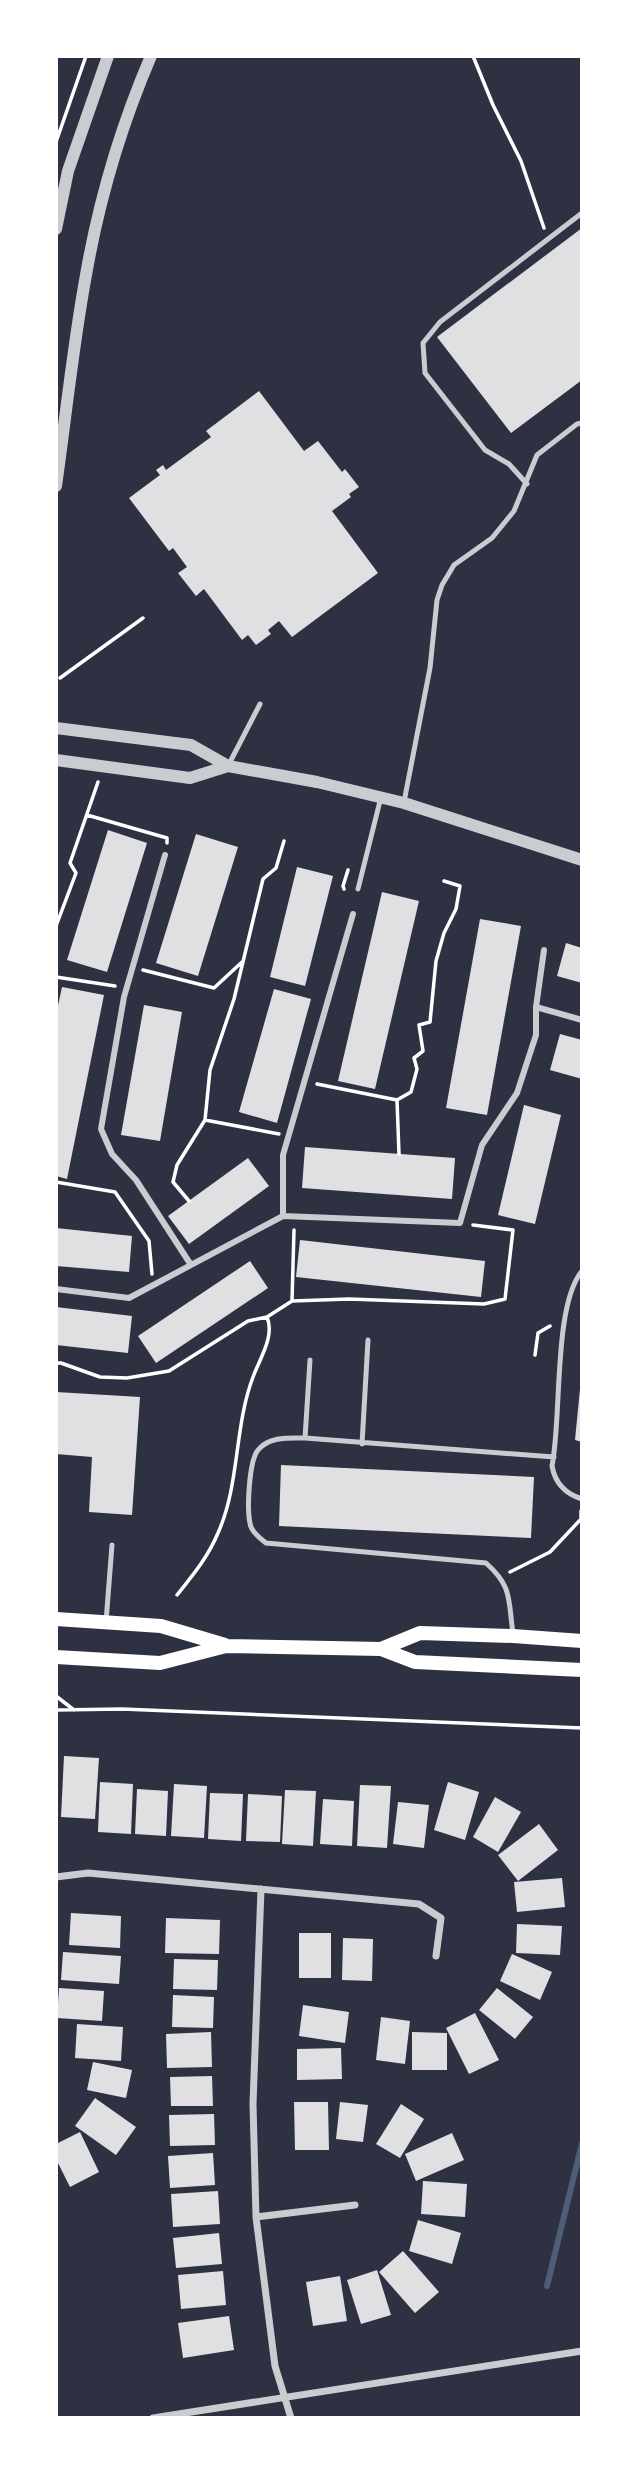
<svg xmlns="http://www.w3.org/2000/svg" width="638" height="2474" viewBox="0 0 638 2474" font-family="Figtree,sans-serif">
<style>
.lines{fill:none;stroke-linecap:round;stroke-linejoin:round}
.stream{stroke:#4f5d75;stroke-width:6}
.building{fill:#e0e0e3}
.path{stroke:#fff;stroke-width:3.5}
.service{stroke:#caccd0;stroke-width:5}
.pedestrian{stroke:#caccd0;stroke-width:6}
.minor{stroke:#caccd0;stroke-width:7}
.tertiary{stroke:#caccd0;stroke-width:12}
.secondary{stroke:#fff;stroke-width:14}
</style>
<rect width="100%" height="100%" fill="#2d3142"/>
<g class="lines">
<path class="stream" d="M547,2286l35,-143"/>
</g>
<path class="building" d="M582,228v152l-71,53 -74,-96z
M259,391l45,60 14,-10 24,31 3,-3 14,18 -10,7 2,3 -19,14 46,62 -86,64 -13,-16 -11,9 3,4 -15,11 -8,-10 -6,5 -38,-51 -8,7 -18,-23 9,-6 -14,-19 -4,3 -40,-53 31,-23 -4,-5 7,-5 3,5 45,-33 -5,-6z
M108,830l39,13 -40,129 -40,-12z
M196,834l42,13 -40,129 -42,-13z
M297,867l36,9 -28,110 -35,-9z
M382,892l37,9 -44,188 -37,-8z
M480,919l41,7 -34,189 -41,-7z
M566,943l16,5v35l-25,-7z
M62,987l42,8 -37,184 -11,-3v-161z
M274,989l37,10 -34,124 -38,-11z
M144,1005l38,7 -22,129 -39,-6z
M560,1034l22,6v39l-32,-9z
M524,1105l37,10 -26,109 -37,-9z
M305,1147l150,11 -3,41 -150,-11z
M248,1158l21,28 -80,58 -21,-28z
M56,1228l76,8 -3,36 -73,-6z
M300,1240l185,21 -4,36 -185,-20z
M250,1261l18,27 -112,75 -18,-27z
M56,1307l76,9 -4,37 -72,-8z
M580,1389h2v53l-7,-2z
M56,1392l84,5 -8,118 -43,-3 3,-55 -36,-3z
M281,1465l253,12 -3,61 -252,-12z
M64,1756l35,2 -4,61 -34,-2z
M100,1782l33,2 -2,50 -33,-2z
M448,1782l31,10 -14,48 -31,-10z
M174,1784l33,2 -3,52 -33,-2z
M360,1785l31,1 -4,62 -30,-2z
M137,1789l31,2 -2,45 -31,-2z
M285,1790l31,1 -3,55 -31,-2z
M210,1793l33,1 -2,47 -33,-2z
M248,1794l34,2 -2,46 -34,-1z
M495,1797l26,15 -23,40 -25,-15z
M323,1799l31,2 -2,45 -32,-2z
M398,1802l31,3 -5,43 -31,-4z
M539,1824l19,26 -40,31 -20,-26z
M562,1878l3,29 -48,5 -3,-30z
M71,1913l50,3 -1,32 -51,-3z
M166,1918l54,2 -1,34 -54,-1z
M517,1924l45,2 -2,29 -44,-2z
M299,1933h32v45h-32z
M343,1938l30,1 -1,42 -30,-1z
M63,1952l58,4 -2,28 -58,-4z
M512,1954l40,18 -12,28 -40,-19z
M174,1959l44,1 -1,30 -44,-1z
M59,1988l45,3 -2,30 -45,-3z
M497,1988l36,29 -18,22 -36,-29z
M173,1995l41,2 -1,31 -41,-1z
M303,2005l46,7 -4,31 -46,-7z
M475,2013l24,47 -30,14 -23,-46z
M381,2017l29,4 -5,43 -29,-4z
M77,2024l46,3 -2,34 -46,-3z
M211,2032l1,35 -45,1 -1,-34z
M412,2032l35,1v37h-35z
M341,2048l1,31 -45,1v-31z
M93,2062l39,8 -6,28 -39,-8z
M212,2076l1,30h-42l-1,-29z
M95,2098l41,29 -20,28 -41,-29z
M294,2102h34l1,48h-34z
M340,2102l28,3 -5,37 -27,-3z
M401,2104l23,15 -24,39 -24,-14z
M214,2114l1,31 -45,1 -1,-31z
M80,2132l19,40 -29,15 -14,-28v-15z
M452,2133l12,27 -48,21 -11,-27z
M213,2153l2,32 -45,3 -2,-32z
M423,2181l44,3 -2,33 -44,-3z
M218,2191l2,33 -47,3 -2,-33z
M418,2220l43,13 -9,31 -43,-13z
M219,2233l3,31 -46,4 -3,-30z
M403,2251l36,41 -24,21 -36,-41z
M377,2270l14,45 -30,9 -14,-44z
M223,2271l3,34 -45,4 -3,-34z
M340,2276l7,45 -34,5 -7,-44z
M229,2316l5,34 -51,8 -5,-35z"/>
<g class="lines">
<path class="path" d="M473,56l20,49 28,56 23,67
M56,142l30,-86
M60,678l83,-60
M87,815l80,23v5
M344,889l-1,-3 5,-16
M56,926l20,-53 -6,-10 28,-81
M143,970l71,18 28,-26
M56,977l59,9
M317,1084l80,16
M205,1120l74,14
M399,1154l-2,-54 14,-8 6,-23 -3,-11 9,-7 -4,-26 11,-3 6,-61 8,-28 12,-24 4,-23 -16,-5
M56,1182l59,10 34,49 3,33
M189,1201l-16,-19 4,-17 28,-45 5,-50 24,-71 29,-120 13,-11 8,-27
M292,1301l2,-71
M535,1355l3,-22 12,-7
M56,1363h5l39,14 27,1 42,-7 79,-50 19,-4 25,-16 57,-2 135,5 21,-5 8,-69 -40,-5
M510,1572l40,-20 31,-33v-8
M177,1595c16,-20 31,-38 41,-62 22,-49 16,-106 35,-156 7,-19 22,-41 14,-60
M56,1696l18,14
M56,1710l66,-1 460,19
M582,2364v24"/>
<path class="service" d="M527,484l-18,-20 -24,-14 -60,-77 -2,-30 17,-21 142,-109
M228,766l32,-62
M404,802l26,-134 7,-68 5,-15 12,-20 38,-27 22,-27 23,-56 40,-31 5,-1
M358,889l23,-92
M582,1271c-29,35 -20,146 -30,195 3,17 14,28 30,33
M305,1438l5,-78
M362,1444l6,-104
M106,1622l6,-77
M513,1633c-5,-33 0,-46 -27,-70l-220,-20c-6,-5 -12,-9 -15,-16 -5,-15 -2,-66 7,-77 11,-14 32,-12 47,-12l249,19"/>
<path class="pedestrian" d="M165,855l-41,142 -23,132 11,25 24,26 55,85
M536,1007l46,13
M283,1216v-61l70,-241
M56,1289l73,9 154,-82 177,7 22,-78 35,-52 19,-58v-28l8,-57"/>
<path class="minor" d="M56,1877l32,-4 331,31 22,14 -5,38
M261,1889l-8,215 3,113 19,149 16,52
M256,2217l99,-12
M153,2418l429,-67"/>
<path class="tertiary" d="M56,229l12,-58 40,-115
M56,486c10,-70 17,-141 30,-211 13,-75 35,-149 65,-219
M56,728l135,17 37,21 89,16 87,21 178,57
M56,760l134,18 38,-12"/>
<path class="secondary" d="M56,1619l105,7 64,19
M381,1649l39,-16 93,3 69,5
M56,1657l104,6 66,-17 155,3 34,13 167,8"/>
</g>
<rect width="638" height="2474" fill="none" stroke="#ffffff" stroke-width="116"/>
</svg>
